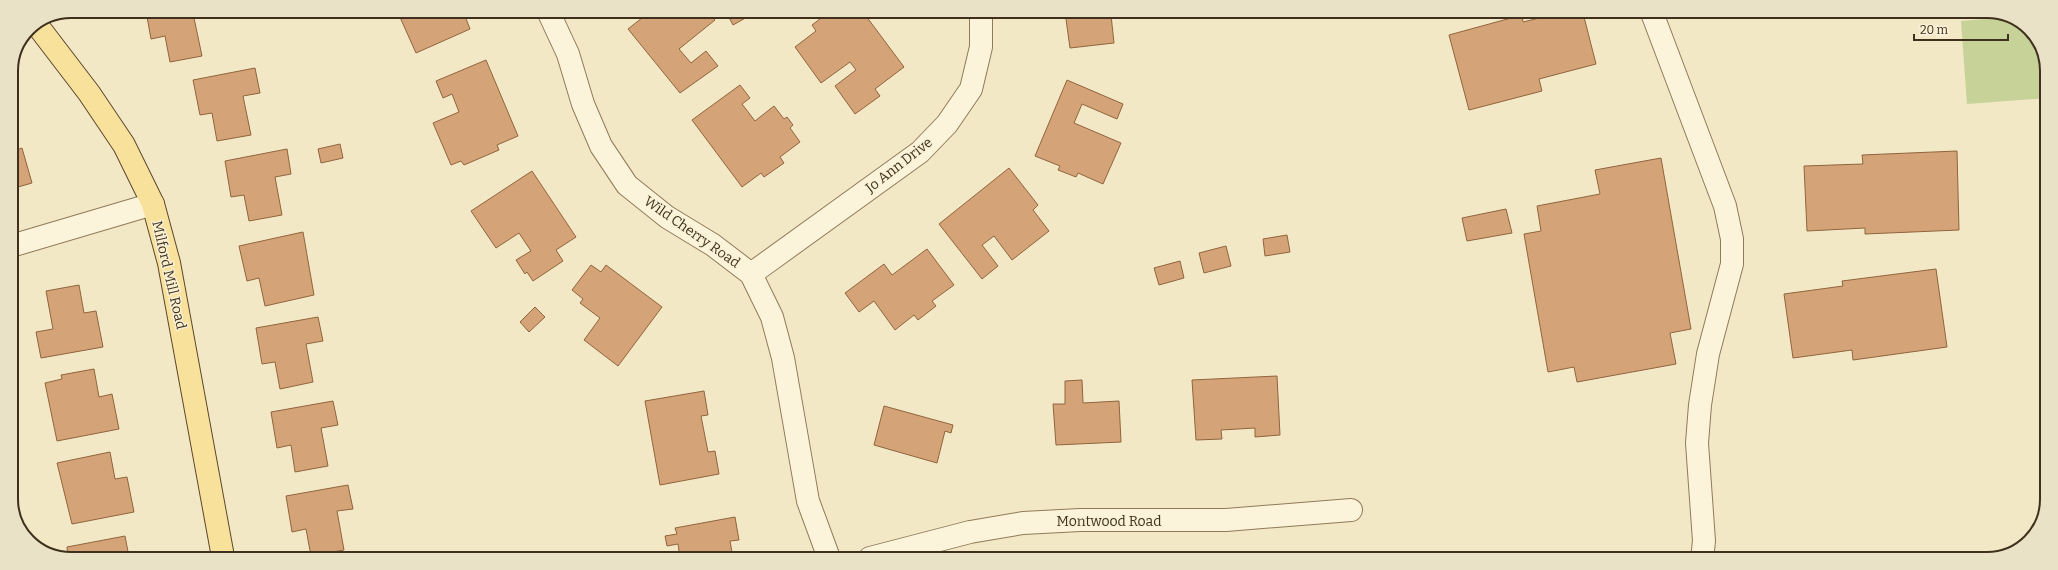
<svg xmlns="http://www.w3.org/2000/svg" width="2058" height="570" viewBox="0 0 2058 570" font-family="Bitter,serif">
<style>
.green{fill:#c7d298}
.building{fill:#d4a478;stroke:#91643d}
.lines{fill:none;stroke-linecap:round;stroke-linejoin:round}
.minor-casing{stroke:#907a59;stroke-width:24}
.major-casing{stroke:#5d472d;stroke-width:24}
.minor{stroke:#fcf4da;stroke-width:22}
.major{stroke:#f8e19b;stroke-width:22}
.labels{text-anchor:middle;dominant-baseline:central;stroke-width:3;stroke-linejoin:round;paint-order:stroke}
.street-label{font-size:14px;fill:#3f301e;stroke:#f9f1d6}
.rim{fill:none;stroke:#3f301e;stroke-width:2}
</style>
<rect width="100%" height="100%" fill="#f2e8c6"/>
<path class="green" d="M2008,17l24,15 15,35v31l-80,6 -6,-83z"/>
<path class="building" d="M146,11h64l1,4 -17,3 8,38 -32,6 -5,-26 -14,3z
M392,11h71l7,18 -54,24 -17,-38 -5,2z
M646,12h62l7,8 -36,29 12,14 15,-12 12,15 -38,27 -52,-64 19,-15z
M726,12h21l2,4 -16,9z
M829,12l6,4 6,-4h22l41,55 -29,22 5,7 -25,18 -20,-28 21,-16 -6,-8 -29,21 -26,-36 21,-16 -4,-6z
M1065,12h51v2l-5,1 3,28 -44,5z
M1559,13h24l13,51 -57,15 3,12 -73,19 -20,-75 73,-20 1,7z
M486,60l32,76 -21,9 2,5 -35,15 -3,-4 -10,4 -18,-42 26,-11 -7,-18 -9,4 -7,-17z
M255,68l5,25 -17,3 8,39 -34,6 -5,-28 -12,2 -7,-35z
M1067,80l56,24 -6,15 -35,-15 -8,19 47,20 -18,41 -25,-11 -2,4 -18,-7 2,-4 -25,-10z
M740,85l10,13 -8,6 13,17 19,-15 10,13 3,-2 6,8 -3,3 10,14 -20,15 4,6 -20,14 -3,-4 -19,14 -50,-67z
M340,144l3,14 -22,5 -3,-14z
M22,148l10,35 -21,6v-37z
M287,149l4,25 -16,3 7,38 -33,6 -5,-26 -13,2 -6,-36z
M1957,151l2,79 -94,4v-6l-58,3 -3,-65 59,-2 -1,-9z
M1661,158l30,171 -21,4 6,31 -99,18 -3,-15 -26,5 -24,-138 17,-3 -4,-25 63,-12 -5,-24z
M1009,168l29,37 -5,5 16,21 -37,29 -18,-24 -12,9 16,21 -16,13 -43,-55z
M532,171l44,66 -20,13 7,11 -30,20 -6,-9 -2,2 -9,-14 15,-9 -12,-18 -23,15 -25,-37z
M1506,209l6,24 -45,8 -5,-23z
M303,232l11,63 -49,11 -6,-28 -12,3 -8,-35z
M1287,235l3,17 -25,4 -2,-17z
M1226,246l5,20 -27,7 -5,-20z
M927,249l27,36 -22,16 4,5 -18,14 -4,-5 -19,15 -21,-29 -15,11 -14,-19 39,-29 8,11z
M1180,261l4,17 -25,7 -5,-17z
M591,265l10,7 5,-7 56,42 -44,59 -34,-26 16,-22 -20,-15 3,-4 -11,-9z
M1936,269l11,78 -94,13 -1,-10 -59,8 -9,-64 59,-8 -1,-5z
M79,285l5,28 12,-2 7,36 -62,11 -5,-26 17,-3 -7,-38z
M535,307l10,10 -16,15 -9,-10z
M318,317l5,24 -17,3 7,38 -33,7 -5,-27 -13,2 -6,-36z
M94,369l5,28 13,-3 7,35 -62,12 -12,-58 17,-4 -1,-4z
M1277,376l3,59 -25,2v-9l-34,2 1,9 -26,1 -4,-60z
M1082,380l1,23 36,-2 2,41 -65,3 -3,-41h12v-23z
M704,391l4,24 -7,1 7,36 7,-1 4,23 -59,11 -15,-84z
M333,401l5,24 -17,3 7,38 -33,6 -4,-27 -14,3 -6,-36z
M884,406l69,19 -2,8 -6,-2 -8,32 -63,-18z
M110,452l5,27 12,-2 7,35 -62,12 -15,-61z
M348,485l5,24 -16,2 7,39 -33,6 -5,-27 -14,3 -6,-36z
M735,517l4,23 -9,1 3,17h-53l-2,-14 -11,2 -2,-10 12,-2 -2,-6z
M125,536l4,21h-61l-1,-10z"/>
<g class="lines">
<defs>
<path id="minor" d="M548,11l20,43 15,50 18,42 26,39 40,32 46,28 38,29 21,43 11,41 25,143 21,57
M1652,13l73,193 7,33v25l-24,90 -8,51 -3,38 7,98 -2,18
M11,246l142,-42
M751,274l169,-122 27,-28 24,-35 10,-42v-35
M870,558l100,-26 53,-9 57,-3h146l125,-10"/>
<path id="major" d="M37,25l52,68 35,52 29,59 16,59 54,294"/>
</defs>
<use href="#minor" class="minor-casing"/>
<use href="#major" class="major-casing"/>
<use href="#minor" class="minor"/>
<use href="#major" class="major"/>
</g>
<g class="labels">
<g class="street-label">
<text transform="translate(899 165) rotate(-38)">Jo Ann Drive</text>
<text transform="translate(692 232) rotate(35)">Wild Cherry Road</text>
<text transform="translate(169 275) rotate(77)">Milford Mill Road</text>
<text x="1109" y="521">Montwood Road</text>
</g>
</g>
<path d="M0 0H2058V570H0ZM71 18H1987A53 53 0 0 1 2040 71V499A53 53 0 0 1 1987 552H71A53 53 0 0 1 18 499V71A53 53 0 0 1 71 18Z" fill="#eae2c7" fill-rule="evenodd"/>
<path class="rim" d="M71 18H1987A53 53 0 0 1 2040 71V499A53 53 0 0 1 1987 552H71A53 53 0 0 1 18 499V71A53 53 0 0 1 71 18Z"/>
<path d="M1914 34v6h94v-6" fill="none" stroke="#3f301e" stroke-width="2"/>
<text x="1920" y="34" font-size="12" fill="#3f301e" stroke="#f9f1d6" stroke-width="3" paint-order="stroke">20 m</text>
</svg>
